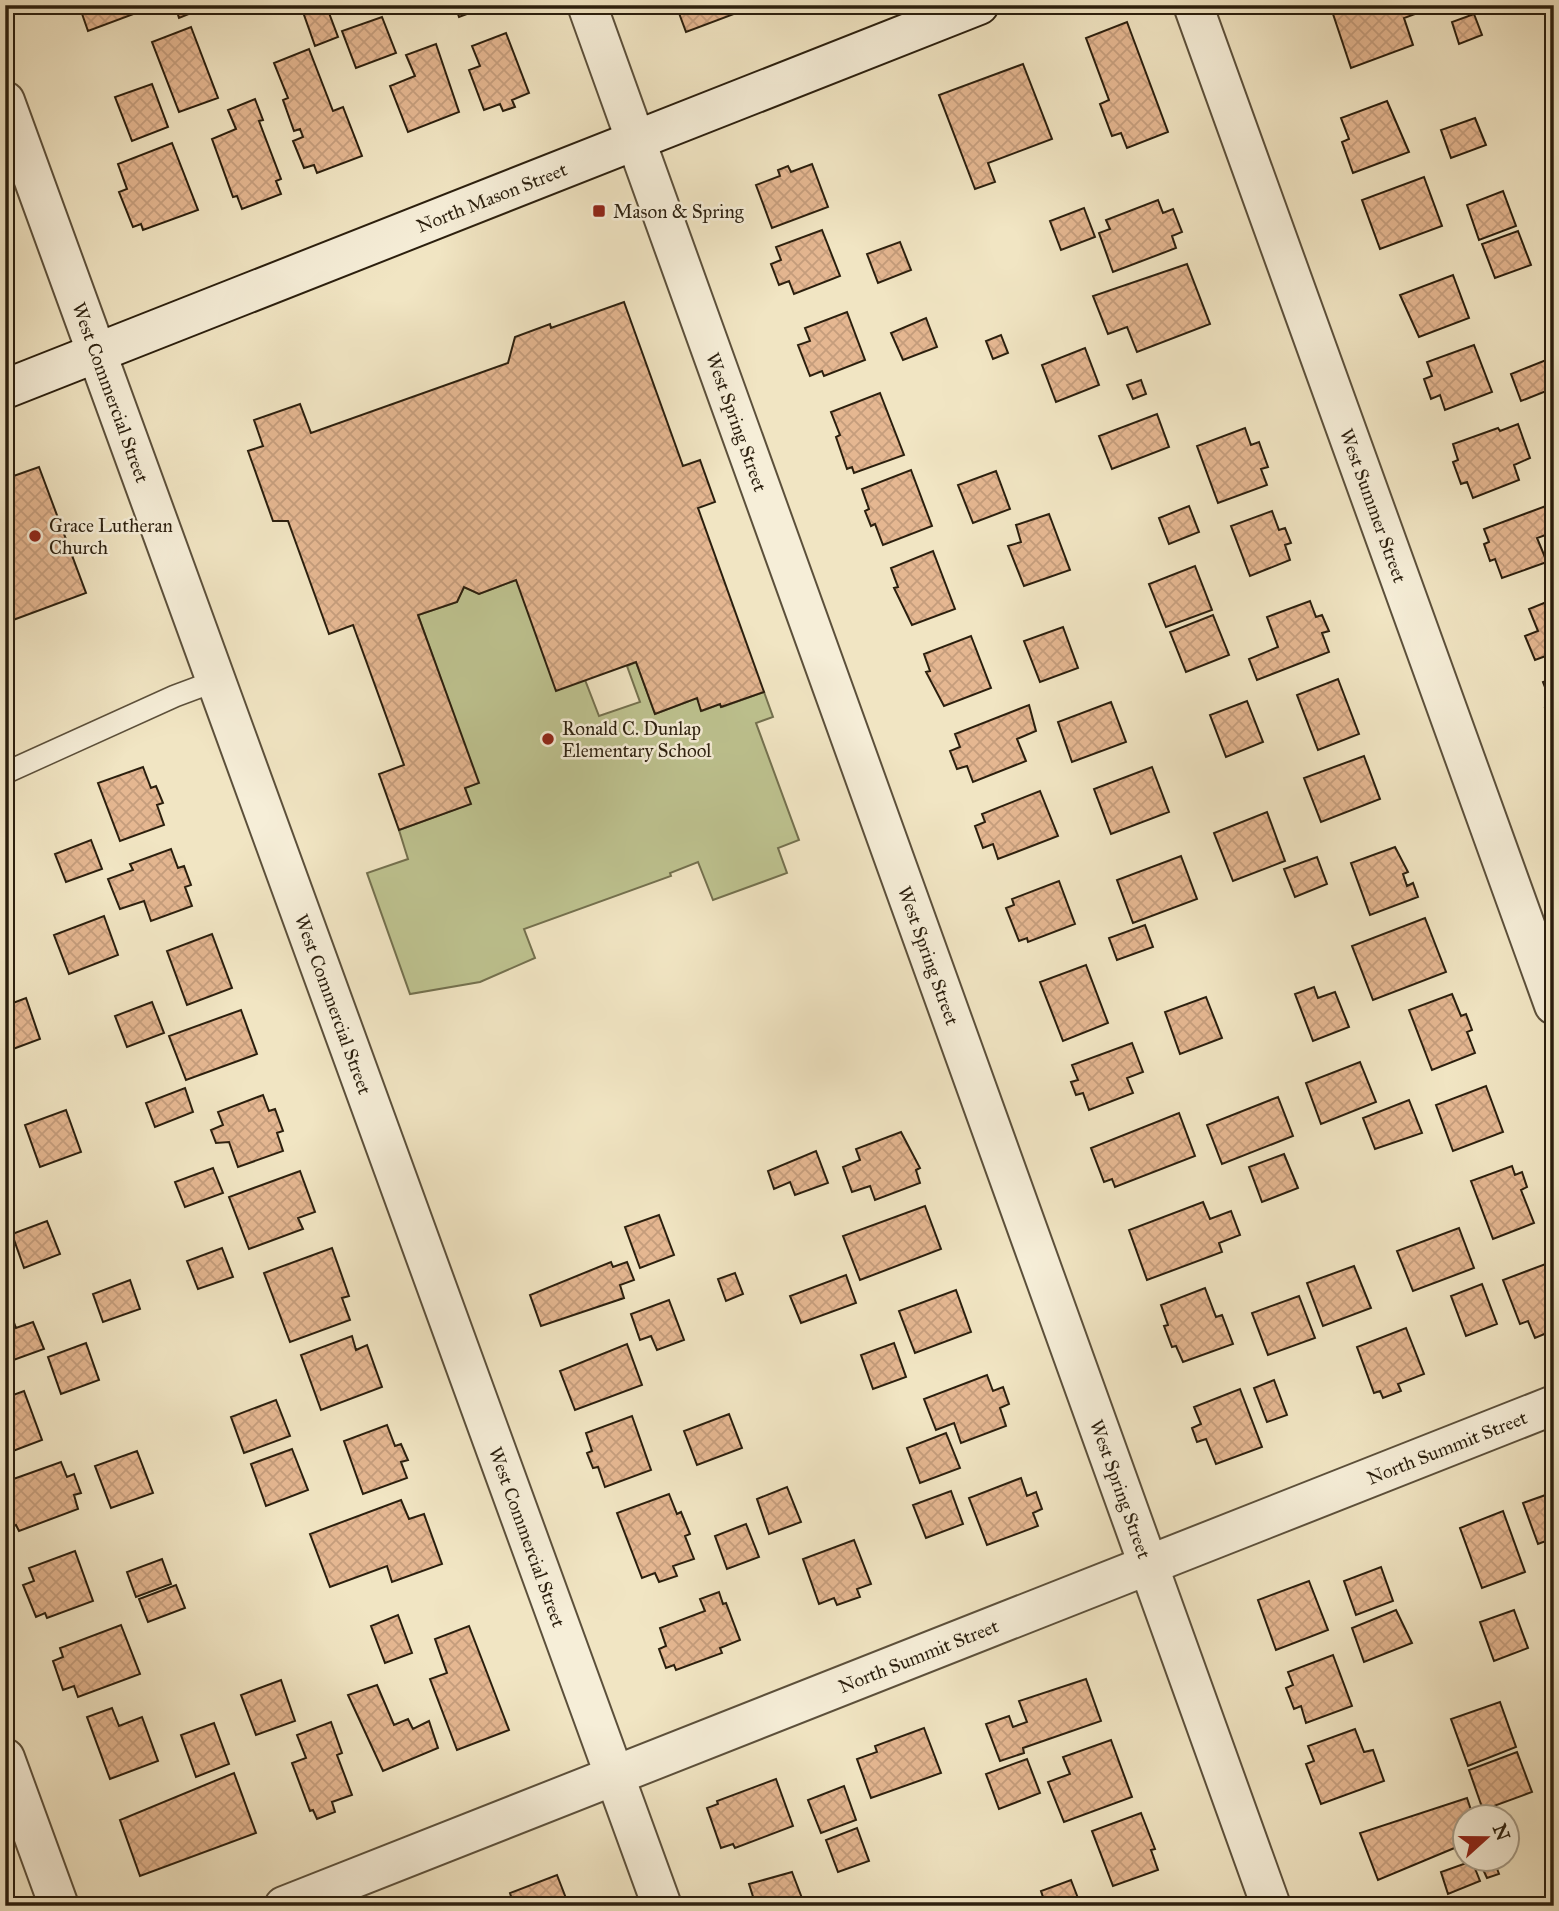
<svg xmlns="http://www.w3.org/2000/svg" width="1559" height="1911" viewBox="0 0 1559 1911" font-family="'IM FELL Great Primer',serif">
<style>
.green{fill:#bec390;stroke:#74714f;stroke-width:2}
.building{fill:url(#building-cross-hatch);stroke:#2b1f0e;stroke-width:2}
.lines{fill:none;stroke-linecap:round;stroke-linejoin:round}
.lane-casing{stroke:#5c503b;stroke-width:24}
.street-casing{stroke:#5c503b;stroke-width:42}
.secondary-casing{stroke:#2b1f0e;stroke-width:42}
.lane{stroke:#f6eed8;stroke-width:21}
.street{stroke:#f6eed8;stroke-width:38}
.secondary{stroke:#f6eed8;stroke-width:38}
.poi-dot{fill:#8f2418;stroke:#f6eed8;stroke-width:2.5}
.labels{text-anchor:middle;dominant-baseline:central;stroke-width:5;stroke-linejoin:round;paint-order:stroke}
.street-label{font-size:19px;fill:#2b1f0e;stroke:#f6eed8}
.poi-label{font-size:19px;fill:#2b1f0e;stroke:#f6eed8;text-anchor:start}
</style>
<defs>
<pattern id="building-cross-hatch" width="8" height="8" patternUnits="userSpaceOnUse" patternTransform="scale(1.75)"><rect width="8" height="8" fill="#e5b791"/><path d="M0 0l8 8M0 8l8-8" fill="none" stroke="#c59d7c"/></pattern>
</defs>
<rect width="100%" height="100%" fill="#f1e5c3"/>
<filter id="stains"><feTurbulence type="fractalNoise" baseFrequency=".00286" numOctaves="4"/><feColorMatrix values="0 0 0 0 .2 0 0 0 0 .09 0 0 0 0 .02 0 0 0 .5 -.17"/></filter>
<radialGradient id="worn" r=".72"><stop offset=".6" stop-color="#630" stop-opacity="0"/><stop offset="1" stop-color="#630" stop-opacity=".3"/></radialGradient>
<path class="green" d="M516,580l69,100 14,36 41,-14 -13,-36 9,-4 19,52 42,-16 5,13 18,-7 2,3 42,-15 9,25 -17,6 43,117 -21,8 9,25 -74,27 -15,-38 -28,11 1,3 -147,53 11,29 -55,24 -70,12 -43,-121 41,-14 -9,-29 71,-26 -5,-16 13,-5 -60,-168 39,-13 7,-15 15,7z"/>
<path class="building" d="M71,5h65l3,7 -51,19 -8,-23 -7,3z
M175,5h36l-32,13z
M321,5h5l12,32 -23,9 -12,-34z
M455,5h36l-32,12z
M676,5h55l3,9 -48,18z
M1330,5h94l2,5 -22,8 9,27 -62,23z
M1474,14l8,21 -23,9 -7,-22z
M382,17l14,36 -40,15 -14,-37z
M1127,22l41,110 -41,16 -6,-15 -9,3 -12,-32 9,-4 -23,-62z
M191,27l27,71 -39,14 -27,-70z
M506,33l23,60 -17,7 3,7 -12,4 -3,-7 -16,6 -15,-40 11,-4 -8,-20z
M436,44l23,68 -51,20 -18,-46 25,-10 -9,-21z
M309,49l24,62 10,-4 19,49 -45,17 -3,-8 -10,3 -11,-27 10,-4 -3,-8 -6,2 -11,-31 5,-2 -14,-35z
M1023,64l29,75 -64,24 7,19 -20,7 -36,-94z
M152,84l16,43 -36,14 -17,-44z
M255,99l8,21 -4,1 22,58 -5,2 5,13 -39,15 -5,-13 -4,1 -21,-58 24,-10 -8,-19z
M1387,101l22,51 -56,21 -11,-31 7,-3 -8,-21z
M1475,118l11,27 -35,13 -10,-28z
M172,143l26,67 -55,20 -2,-6 -8,3 -14,-35 8,-3 -9,-25z
M812,164l16,43 -56,21 -16,-43 24,-9 -2,-6 10,-4 3,6z
M1424,177l18,49 -62,23 -18,-49z
M1503,191l13,35 -37,14 -12,-35z
M1158,200l5,13 10,-4 9,23 -10,4 4,12 -63,24 -14,-39 11,-4 -4,-9z
M1084,208l11,29 -34,13 -11,-29z
M822,230l18,46 -46,18 -5,-13 -10,4 -8,-21 10,-4 -5,-13z
M1518,231l13,34 -36,13 -13,-34z
M900,242l11,28 -33,13 -11,-29z
M1187,264l23,60 -73,28 -10,-25 -19,7 -15,-38z
M1453,275l16,43 -50,19 -19,-42z
M624,302l59,164 17,-6 15,42 -17,6 66,184 -43,15 -1,-3 -19,7 -4,-13 -42,16 -19,-52 -80,29 -40,-111 -37,14 -15,-7 -7,15 -39,13 61,168 -14,5 6,16 -72,26 -20,-56 25,-9 -51,-140 -24,9 -41,-113h-15l-25,-70 15,-5 -9,-26 46,-16 11,29 197,-70 7,-26 35,-13 1,4z
M847,312l18,48 -41,16 -2,-5 -12,5 -12,-31 12,-4 -5,-13z
M926,318l11,29 -34,13 -12,-27z
M1001,335l7,18 -15,6 -7,-18z
M1474,345l18,47 -47,18 -5,-15 -9,4 -7,-20 8,-3 -5,-14z
M1085,348l14,37 -43,17 -14,-37z
M1546,360l8,28 -33,13 -10,-27z
M1141,380l5,14 -13,5 -6,-14z
M880,393l24,62 -50,18 -2,-6 -5,2 -11,-32 4,-2 -9,-23z
M1157,414l12,33 -57,22 -13,-33z
M1518,424l12,34 -16,7 5,15 -46,18 -6,-16 -6,2 -8,-22 5,-2 -5,-16 45,-16 2,3z
M1245,428l6,17 8,-3 9,25 -7,2 6,16 -49,18 -21,-57z
M39,467l47,126 -81,30v-144z
M911,470l21,56 -49,19 -8,-21 -4,2 -6,-15 4,-2 -7,-20z
M996,471l14,38 -37,14 -15,-38z
M1554,503v29l-17,6 10,24 -45,16 -7,-19 -5,2 -6,-17 5,-2 -5,-13z
M1189,506l10,26 -30,12 -10,-26z
M1272,511l7,19 6,-2 6,15 -6,2 5,15 -40,16 -19,-50z
M1049,514l21,56 -46,16 -16,-40 13,-4 -5,-17z
M933,551l22,58 -43,16 -18,-37 4,-1 -7,-19z
M1195,566l17,44 -46,17 -17,-43z
M1554,599v54l-19,7 -10,-24 13,-5 -9,-22z
M1310,601l6,16 6,-2 7,16 -7,2 7,19 -72,28 -8,-21 29,-12 -11,-30z
M1213,615l16,40 -43,17 -16,-40z
M1063,627l15,41 -38,14 -16,-41z
M971,636l20,52 -47,18 -18,-34 4,-1 -6,-17z
M1554,678v53l-9,-23 7,-3 -9,-23z
M1338,679l21,55 -41,16 -21,-55z
M1247,701l16,41 -37,15 -16,-42z
M1111,702l15,40 -54,20 -14,-40z
M1029,705l7,26 -19,8 9,22 -53,21 -6,-16 -10,3 -7,-18 10,-4 -5,-13z
M1364,756l16,43 -59,23 -17,-44z
M143,767l8,21 5,-2 7,17 -6,2 7,20 -44,16 -22,-58z
M1152,767l17,45 -58,22 -17,-45z
M1040,791l18,45 -60,23 -5,-15 -10,4 -8,-22 10,-4 -3,-8z
M1267,812l18,49 -52,20 -19,-48z
M91,840l11,29 -36,13 -11,-28z
M1395,847l13,25 -5,2 4,12 6,-3 5,14 -48,18 -19,-52z
M171,849l7,19 6,-2 7,19 -6,2 7,19 -41,15 -7,-20 -24,8 -12,-30 25,-9 -3,-6z
M1181,856l16,43 -64,24 -16,-43z
M1317,857l10,27 -32,13 -11,-28z
M1059,881l16,43 -47,18 -1,-4 -8,3 -13,-33 8,-3 -2,-6z
M104,916l14,39 -49,19 -15,-39z
M1425,918l21,54 -73,28 -21,-54z
M1145,925l8,22 -36,13 -8,-22z
M212,934l20,54 -45,17 -20,-54z
M1086,965l22,58 -45,18 -23,-59z
M1314,987l4,11 17,-6 14,35 -36,14 -18,-47z
M1452,994l9,22 5,-2 6,16 -5,2 8,21 -43,17 -23,-60z
M1206,997l16,41 -42,16 -15,-42z
M26,998l14,41 -35,13v-46z
M152,1002l12,31 -37,14 -12,-31z
M241,1010l16,44 -71,26 -17,-44z
M1132,1043l11,29 -16,6 6,15 -44,17 -6,-17 -7,2 -5,-13 7,-2 -6,-15z
M1360,1062l16,40 -55,22 -15,-41z
M1486,1086l17,46 -50,19 -17,-46z
M185,1088l8,24 -38,15 -9,-24z
M263,1095l6,16 6,-2 8,22 -6,2 6,18 -45,16 -9,-25 -13,1 -5,-13 12,-5 -5,-13z
M1278,1097l15,39 -71,28 -15,-39z
M1409,1100l13,33 -47,16 -12,-31z
M66,1110l15,42 -41,15 -15,-42z
M1179,1113l16,43 -80,31 -3,-8 -8,3 -13,-34z
M901,1132l19,36 -4,2 4,13 -45,17 -5,-14 -18,6 -9,-25 17,-7 -4,-11z
M816,1151l12,32 -33,12 -5,-13 -16,7 -6,-18z
M1284,1154l14,34 -36,14 -13,-35z
M1512,1166l3,9 7,-3 5,15 -6,3 13,33 -41,16 -22,-58z
M213,1168l10,25 -38,14 -10,-25z
M300,1171l15,41 -17,6 5,11 -54,20 -20,-52z
M1203,1202l7,17 21,-8 9,24 -21,8 3,9 -75,28 -18,-50z
M925,1206l16,43 -81,31 -17,-44z
M659,1215l15,40 -34,13 -15,-41z
M47,1221l13,33 -36,14 -12,-34z
M1459,1228l15,40 -61,23 -16,-40z
M222,1248l11,29 -35,12 -11,-28z
M332,1248l17,48 -7,2 8,22 -60,22 -26,-69z
M611,1262l2,5 14,-5 7,18 -14,5 4,13 -83,28 -11,-31z
M1551,1262l3,8v60l-19,8 -7,-17 -8,3 -17,-44z
M1354,1266l17,42 -48,18 -16,-43z
M735,1273l8,21 -17,7 -8,-22z
M846,1275l10,28 -55,20 -11,-27z
M130,1280l10,29 -37,13 -10,-28z
M1482,1284l15,40 -31,12 -15,-40z
M1205,1288l11,29 6,-2 11,29 -50,18 -7,-16 -4,1 -8,-21 4,-1 -7,-20z
M956,1290l15,42 -56,21 -16,-42z
M1299,1296l16,42 -47,17 -16,-42z
M5,1298l11,30 17,-6 11,27 -39,14z
M669,1300l15,40 -27,10 -6,-14 -11,4 -9,-26z
M1406,1328l18,46 -26,10 3,7 -18,7 -3,-7 -6,2 -17,-46z
M352,1336l4,14 11,-5 15,42 -61,23 -20,-55z
M86,1343l13,37 -38,14 -13,-37z
M894,1343l12,34 -33,12 -12,-34z
M627,1344l15,41 -67,25 -15,-39z
M987,1375l6,16 10,-4 6,17 -9,4 6,18 -45,17 -7,-20 -18,7 -12,-31z
M1274,1380l13,35 -20,7 -13,-34z
M1240,1389l22,58 -46,17 -10,-25 -9,3 -5,-14 9,-4 -7,-17z
M24,1391l18,49 -37,14v-56z
M276,1400l14,36 -46,17 -13,-36z
M729,1414l13,34 -45,17 -13,-34z
M632,1416l19,54 -46,17 -7,-20 -5,1 -6,-15 5,-2 -6,-18z
M387,1425l8,21 6,-2 7,16 -7,2 6,16 -44,16 -19,-53z
M946,1433l14,35 -40,15 -13,-35z
M292,1449l16,41 -42,16 -15,-42z
M137,1451l16,42 -42,15 -16,-42z
M61,1462l6,15 7,-3 7,19 -7,2 4,14 -59,22 -3,-6 -11,4v-47z
M1021,1478l6,18 9,-4 6,17 -9,4 5,13 -51,19 -18,-47z
M787,1487l14,35 -32,12 -12,-35z
M951,1491l12,33 -37,14 -13,-33z
M1554,1492v46l-16,6 -15,-41z
M669,1494l8,20 4,-2 9,22 -5,2 9,23 -21,7 4,10 -18,6 -4,-9 -13,5 -25,-65z
M401,1500l8,19 15,-5 18,50 -50,18 -5,-16 -57,21 -20,-53z
M1503,1511l22,61 -43,16 -22,-60z
M746,1524l13,33 -32,12 -12,-33z
M854,1540l17,44 -14,5 3,8 -23,8 -3,-7 -15,6 -16,-45z
M75,1551l18,50 -46,17 -2,-5 -9,4 -13,-32 11,-4 -5,-13z
M162,1559l9,25 -35,13 -9,-25z
M1381,1567l12,34 -37,14 -12,-34z
M1309,1581l19,49 -52,20 -18,-50z
M176,1585l9,23 -37,14 -9,-23z
M719,1592l4,12 3,-1 14,37 -20,8 2,5 -46,17 -2,-5 -8,3 -7,-19 7,-3 -6,-18 45,-17 -5,-12z
M1396,1610l16,33 -48,19 -12,-34z
M1514,1610l14,38 -34,13 -14,-39z
M1554,1612v18l-6,-16z
M398,1615l14,38 -27,10 -14,-37z
M121,1625l19,49 -62,23 -4,-11 -11,4 -10,-29 10,-4 -3,-9z
M469,1626l40,104 -52,20 -27,-71 17,-6 -12,-34z
M1333,1655l19,51 -46,17 -5,-17 -7,3 -8,-21 7,-3 -5,-13z
M1086,1679l15,42 -78,27 1,5 -24,8 -14,-37 23,-8 4,11 14,-5 -8,-21z
M281,1680l14,41 -39,14 -15,-40z
M377,1685l17,40 14,-6 5,10 16,-8 9,27 -55,23 -35,-76z
M1500,1702l16,45 -48,19 -17,-47z
M112,1708l7,18 23,-9 16,44 -48,18 -23,-62z
M331,1722l11,31 -5,2 15,40 -20,7 3,10 -18,7 -4,-9 -3,1 -18,-48 14,-5 -9,-23z
M214,1723l15,41 -33,13 -15,-42z
M924,1728l17,45 -70,25 -14,-39 20,-7 -2,-6z
M1355,1729l9,23 9,-2 11,31 -63,23 -15,-40 8,-3 -6,-15z
M1111,1740l21,57 -68,25 -16,-40 22,-8 -7,-17z
M1517,1752l15,40 -49,18 -14,-40z
M1027,1759l13,34 -41,16 -13,-35z
M234,1773l22,60 -116,43 -20,-56z
M776,1779l17,47 -58,22 -2,-4 -12,4 -14,-40 11,-4 -1,-3z
M844,1786l12,34 -35,13 -13,-33z
M1467,1798l6,18h-9v28l-86,36 -18,-47z
M1141,1813l14,36 -4,1 7,20 -45,16 -21,-55z
M857,1828l12,33 -31,11 -12,-32z
M1472,1861l8,20 -32,13 -7,-22z
M1494,1861l5,13 -12,4 -6,-13z
M792,1872l13,34h-49l-7,-22z
M557,1875l12,31h-63l7,-3 -3,-10z
M1071,1880l10,26h-35l-5,-15z
M1420,1899l3,7h-21z"/>
<g class="lines">
<defs>
<path id="lane" d="M5,773l170,-77 43,-16"/>
<g id="street">
<path id="s1" d="M587,5l684,1901"/>
<path id="s2" d="M1193,5l361,1000"/>
<path id="s3" d="M5,101l657,1805"/>
<path d="M5,1758l54,148"/>
<path id="s4" d="M284,1906l1270,-501"/>
</g>
<g id="secondary">
<path id="s5" d="M5,389l974,-384"/>
</g>
</defs>
<use href="#lane" class="lane-casing"/>
<use href="#street" class="street-casing"/>
<use href="#secondary" class="secondary-casing"/>
<use href="#lane" class="lane"/>
<use href="#street" class="street"/>
<use href="#secondary" class="secondary"/>
</g>
<g class="poi-dot">
<rect x="592" y="204" width="14" height="14" rx="3.5"/>
<circle cx="35" cy="536" r="7"/>
<circle cx="548" cy="739" r="7"/>
</g>
<g class="labels">
<g class="street-label">
<text stroke="none"><textPath href="#s5" startOffset="523">North Mason Street</textPath></text>
<text stroke="none"><textPath href="#s3" startOffset="310">West Commercial Street</textPath></text>
<text stroke="none"><textPath href="#s1" startOffset="443">West Spring Street</textPath></text>
<text stroke="none"><textPath href="#s2" startOffset="532">West Summer Street</textPath></text>
<text stroke="none"><textPath href="#s1" startOffset="1010">West Spring Street</textPath></text>
<text stroke="none"><textPath href="#s3" startOffset="961">West Commercial Street</textPath></text>
<text stroke="none"><textPath href="#s4" startOffset="1250">North Summit Street</textPath></text>
<text stroke="none"><textPath href="#s1" startOffset="1577">West Spring Street</textPath></text>
<text stroke="none"><textPath href="#s3" startOffset="1528">West Commercial Street</textPath></text>
<text stroke="none"><textPath href="#s4" startOffset="682">North Summit Street</textPath></text>
</g>
<g class="poi-label">
<text x="613" y="211">Mason &amp; Spring</text>
<text x="49" y="525">Grace Lutheran<tspan x="49" dy="22">Church</tspan></text>
<text x="562" y="728">Ronald C. Dunlap<tspan x="562" dy="22">Elementary School</tspan></text>
</g>
</g>
<rect width="1559" height="1911" fill="none" stroke="#f1e5c3" stroke-width="28"/>
<rect x="7" y="7" width="1545" height="1897" fill="none" stroke="#2b1f0e" stroke-width="3.5"/>
<rect x="14" y="14" width="1531" height="1883" fill="none" stroke="#2b1f0e" stroke-width="2"/>
<g transform="translate(1486 1838) rotate(69)"><circle r="33" fill="#f6eed8" stroke="#a59b87" stroke-width="2"/>
<path d="M0-5L12 26L0 18L-12 26Z" fill="#8f2418"/>
<text y="-10" font-size="19" font-weight="bold" text-anchor="middle" fill="#2b1f0e">N</text>
</g>
<rect width="100%" height="100%" filter="url(#stains)"/>
<rect width="100%" height="100%" fill="url(#worn)"/>
</svg>
